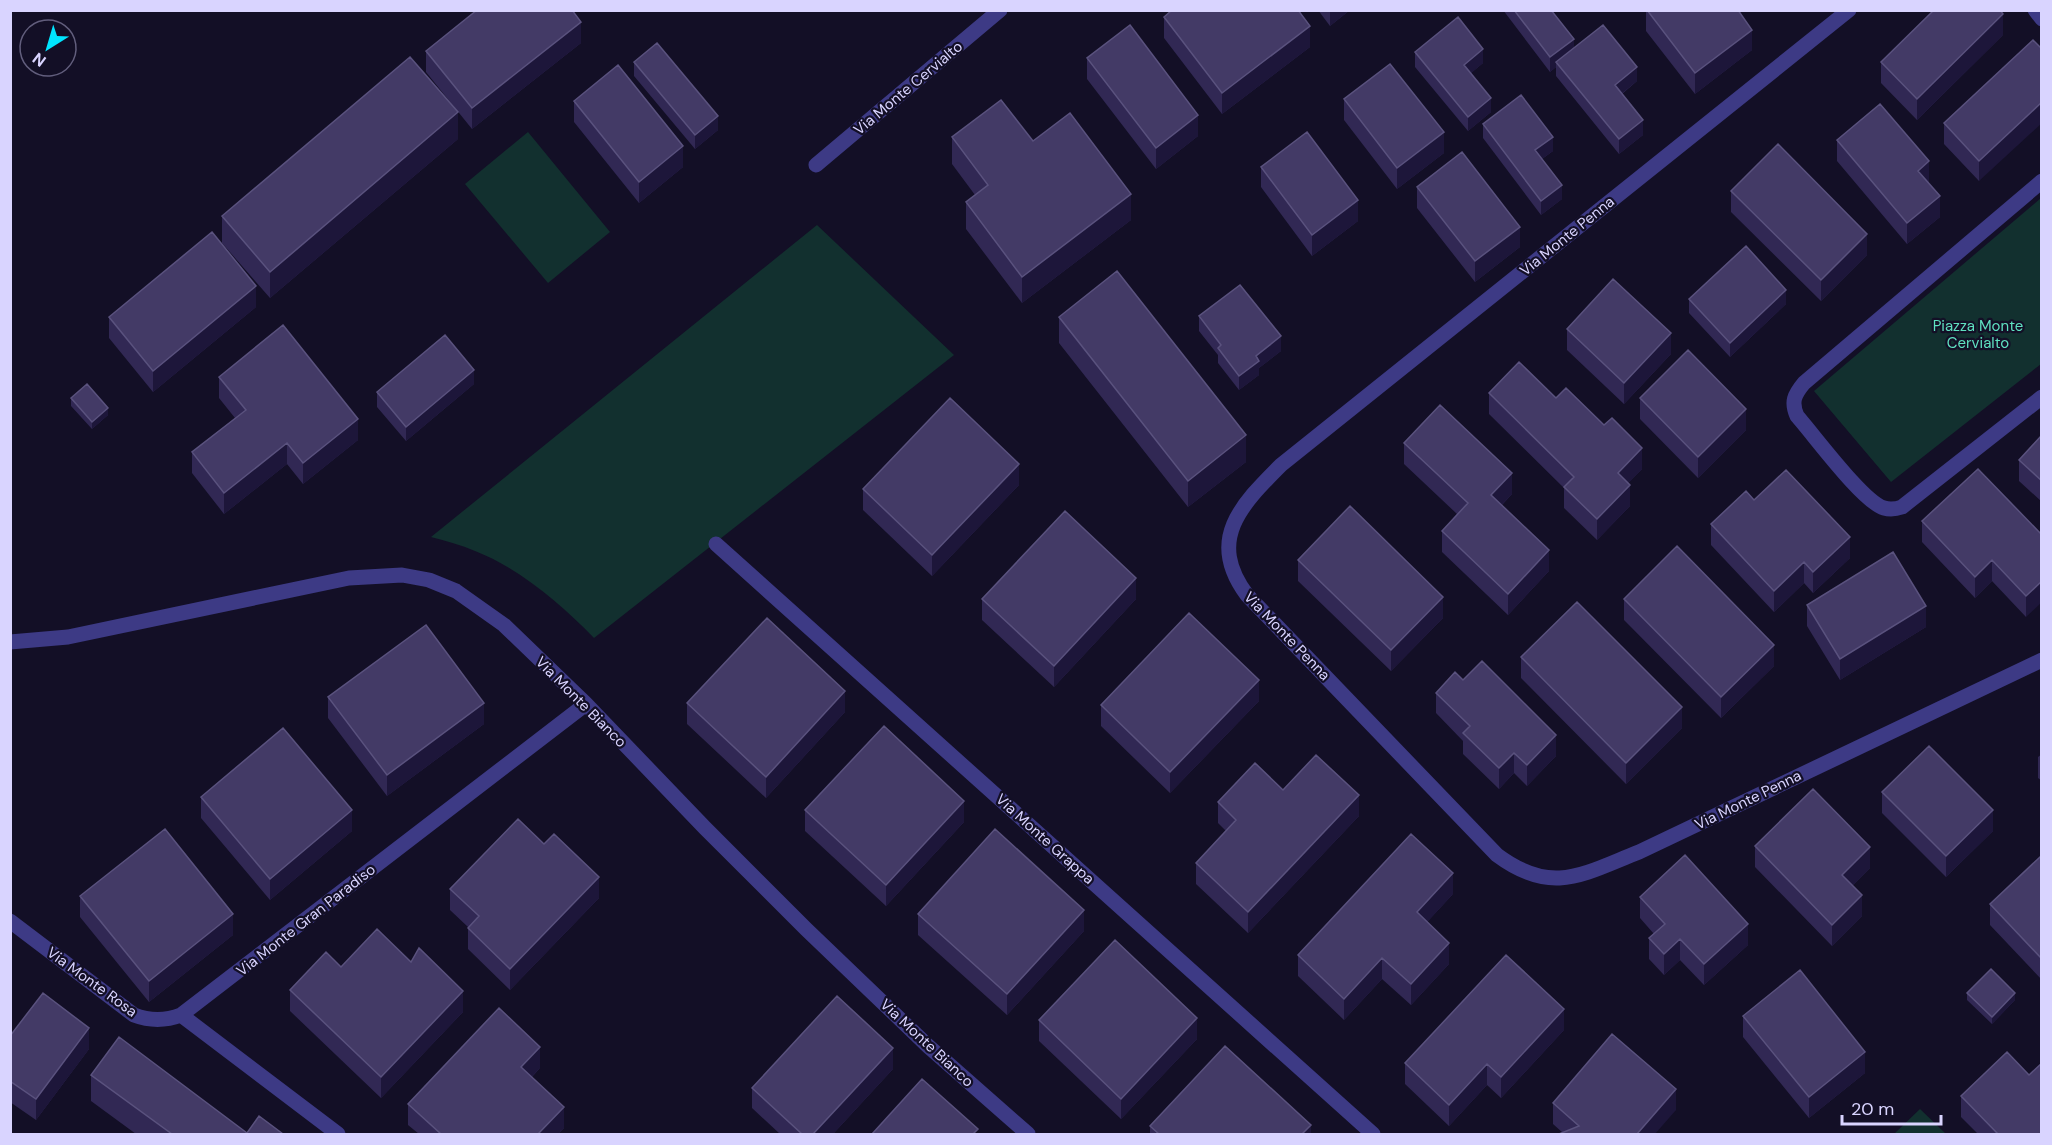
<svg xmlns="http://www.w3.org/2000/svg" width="2052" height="1145" viewBox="0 0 2052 1145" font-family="'DM Sans',sans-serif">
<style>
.green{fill:#12302f}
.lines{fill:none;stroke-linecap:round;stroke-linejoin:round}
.minor{stroke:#3d3a85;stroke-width:15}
.wall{fill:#312854}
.shaded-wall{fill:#1d163a}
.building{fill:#433a66;stroke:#5a527e;stroke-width:1.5}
.labels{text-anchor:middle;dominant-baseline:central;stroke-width:4.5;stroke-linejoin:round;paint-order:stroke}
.street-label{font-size:15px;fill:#d9d4ff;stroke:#130f26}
.park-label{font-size:15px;fill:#5fe0c0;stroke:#130f26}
</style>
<rect width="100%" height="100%" fill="#130f26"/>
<path class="green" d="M528,132l82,100 -62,51 -83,-99z
M2041,198v166l-150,118 -77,-91z
M817,225l137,130 -360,283c-32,-33 -75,-70 -119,-87 -14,-6 -29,-10 -44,-14z
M1920,1109l26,25h-52z"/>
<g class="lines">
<path class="minor" d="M1849,10l-568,455c-40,40 -75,75 -34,130l250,260c55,41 86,19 142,-3l403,-192
M2035,10l7,9
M816,165l184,-155
M2042,181l-238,202c-10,12 -13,19 -7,33 17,19 66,86 87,92 7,2 12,1 18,-1l140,-110
M716,544l657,590
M10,642l58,-5 281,-59 53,-3 27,5 27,11 48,34 82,79 119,124 101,101 122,117 100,88
M10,921l124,94c16,6 31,6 47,0
M338,1134l-157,-119 405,-311"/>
</g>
<path class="wall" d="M1318,10h32l-20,16z
M1503,10h48l23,38 63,33 -15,13 21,41 -24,19 -63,-78v-9l-6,5z
M1646,10l106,40 -57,44 -49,-63z
M1164,17l146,30 -88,67 -58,-76z
M2003,35l-86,85 -36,-37v-21z
M581,43l-109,86 -46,-57v-21z
M2042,49l-63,132 -35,-37v-21z
M1415,52l68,11 -12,10 20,39 -23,19 -53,-64z
M1087,58l111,78 -42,33 -69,-90z
M634,62l84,68 -23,19 -61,-73z
M1344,99l100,54 -47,36 -53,-69z
M574,101l109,66 -44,36 -65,-81z
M1483,124l70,27 -11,8 20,40 -21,16 -58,-77z
M952,137l81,4 98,79 -109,83 -56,-74v-27l9,-7 -23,-31z
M458,139l-188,159 -48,-55v-27z
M1837,140l92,42 -1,1 12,34 -33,27 -70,-83z
M1261,167l97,54 -46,35 -51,-69z
M1417,187l103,60 -45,35 -58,-74z
M1731,191l136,64 -46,46 -90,-89z
M1689,299l97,5 -56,53 -41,-44z
M256,307l-103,85 -44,-54v-21z
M1199,316l82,35 -22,17v7l-20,15 -21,-27v-8l-19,-24z
M1059,317l187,145 -58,45 -129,-164z
M1567,329l104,25 -47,50 -57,-54z
M219,377l139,63 -55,44 -16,-20 -63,50 -32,-41v-21l43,-34 -16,-20z
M474,384l-68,57 -29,-34v-15z
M1489,393l67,5 86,71 -14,14 2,23 -33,34 -33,-32v-20l-75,-74z
M71,398l37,17 -16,14 -21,-23z
M1640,398l106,32 -48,48 -58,-59z
M2042,435v67l-23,-21v-21z
M1404,443l108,51 -10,11 47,66 -41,44 -66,-63v-21l15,-17 -53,-50z
M1019,485l-87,91 -69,-66v-21z
M1754,500l96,58 -37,35 -9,-10 -30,29 -63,-67v-21z
M1922,521l120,14 -16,82 -34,-36 -17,17 -53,-56z
M1298,560l145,58 -52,53 -93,-90z
M982,599h154l-82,88 -72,-67z
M1624,599l150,67 -53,52 -97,-98z
M1807,605l119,22 -86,53 -33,-54z
M1521,657l161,71 -56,56 -105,-106z
M1463,680l93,76 -29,30 -13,-13 -15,16 -36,-35v-13l-27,-28v-20z
M328,697l156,27 -97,72 -59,-78z
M1259,701l-89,92 -69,-67v-21z
M687,703l158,9 -79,86 -79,-74z
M2042,754v27l-4,-3v-21z
M1882,792l111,39 -47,46 -64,-64z
M201,797l151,34 -82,69 -69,-82z
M1218,802l141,14 -111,117 -52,-49v-21l30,-32 -8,-8z
M805,810l159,12 -78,84 -81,-75z
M1755,846l115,22 -18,18 10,30 -30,30 -77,-79z
M2042,859v121l-52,-55v-21z
M450,889l149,9 -89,92 -42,-41v-22l-18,-17z
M1453,894l-26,28 22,42 -38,41 -29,-26 -38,41 -46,-44v-21z
M80,896l153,39 -84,67 -69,-85z
M1640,897l108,48 -44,40 -24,-25 -16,15 -15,-16v-21l5,-4 -14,-16z
M918,914l166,17 -77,84 -89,-80z
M341,967l122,45 -82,86 -91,-87v-21z
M1967,993l48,7 -23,24 -25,-24z
M1743,1016l122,57 -56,45 -66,-81z
M1039,1020l158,19 -76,80 -82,-78z
M1564,1030l-63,68 -14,-13 -38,41 -44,-42v-21z
M10,1036l79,13 -53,71 -26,-18z
M540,1068l-8,9 32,51 -6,6h-139l-11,-9v-21z
M893,1069l-60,65h-53l-28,-26v-20z
M91,1075l156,58 36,1h-147l-45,-33z
M1961,1096l81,38h-64l-17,-17z
M1553,1103l123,7 -113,23 -10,-9z
M1150,1126l161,8h-161z"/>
<path class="shaded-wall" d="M1330,10h20l-20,16z
M2003,14v21l-86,85v-21z
M581,22v21l-109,86v-21z
M1310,26v21l-88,67v-21z
M1752,30v20l-57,44v-21z
M1574,39v15l-18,8v5l-6,5v-15z
M1483,49v14l-19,16v-14z
M1637,67v14l-22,18v-14z
M1491,98v14l-23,19v-14z
M2042,102v21l-63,58v-20z
M458,112v27l-188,159v-26z
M1198,115v21l-42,33v-21z
M718,116v14l-23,19v-14z
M1643,120v15l-24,19v-15z
M1444,132v21l-47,36v-21z
M1553,137v14l-18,13v-14z
M683,146v21l-44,36v-21z
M1929,161v21l-11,10v-21z
M1562,185v14l-21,16v-14z
M1131,194v26l-109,83v-26z
M1940,196v21l-33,27v-21z
M1358,200v21l-46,35v-21z
M1520,227v20l-45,35v-21z
M1867,234v21l-46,46v-21z
M256,286v21l-103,85v-21z
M1786,290v14l-56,53v-14z
M1671,333v21l-47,50v-21z
M1281,336v15l-22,17v7l-20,15v-14l17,-20z
M474,370v14l-68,57v-14z
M108,408v7l-16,14v-7z
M1746,409v21l-48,48v-21z
M358,419v21l-55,44v-21z
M1246,435v27l-58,45v-26z
M287,443v21l-63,50v-21z
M1642,448v21l-24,25v-21z
M1019,464v21l-87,91v-21z
M1512,473v21l-21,22v-21z
M1630,485v21l-33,34v-21z
M1850,537v21l-37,35v-21z
M1549,550v21l-41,44v-21z
M1992,560v21l-17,17v-21z
M1804,562v21l-30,29v-21z
M1136,578v21l-82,88v-21z
M2042,581v21l-16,15v-21z
M1443,597v21l-52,53v-21z
M1926,606v21l-86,53v-21z
M1774,645v21l-53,52v-21z
M1259,680v21l-89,92v-21z
M845,691v21l-79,86v-21z
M484,703v21l-97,72v-21z
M1682,707v21l-56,56v-21z
M1556,735v21l-29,30v-21z
M1514,753v20l-15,16v-21z
M1359,795v21l-111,117v-21z
M964,801v21l-78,84v-21z
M352,810v21l-82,69v-21z
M1993,810v21l-47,46v-21z
M1870,847v21l-28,28v-21z
M1453,873v21l-36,39v-21z
M599,877v21l-89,92v-21z
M1862,895v21l-30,30v-21z
M1084,910v21l-77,84v-21z
M233,914v21l-84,67v-21z
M1748,924v21l-44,40v-21z
M1680,939v21l-16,15v-21z
M1449,943v21l-38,41v-21z
M1382,958v21l-38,41v-21z
M463,991v21l-82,86v-21z
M2015,993v7l-23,24v-7z
M1564,1009v21l-63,68v-21z
M1197,1018v21l-76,80v-20z
M89,1028v21l-53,71v-21z
M540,1047v21l-19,20v-21z
M893,1048v21l-60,65h-20z
M1865,1052v21l-56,45v-21z
M1487,1064v21l-38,41v-21z
M1676,1089v21l-21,24h-18z
M564,1107v21l-6,6h-20z
M1311,1125v9h-9z"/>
<path class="building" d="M477,10h95l9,12 -109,86 -46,-57z
M1172,10h126l12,16 -88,67 -58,-76z
M1514,10h37l23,29 -24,18z
M1647,10h91l14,20 -57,43z
M1934,10h66l3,4 -86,85 -36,-37z
M1458,17l25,32 -19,16 27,33 -23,19 -53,-65z
M1130,25l68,90 -42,33 -69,-90z
M1603,25l34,42 -22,18 28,35 -24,19 -63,-77z
M2033,40l9,9v53l-63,59 -35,-38z
M657,43l61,73 -23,19 -61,-73z
M410,57l48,55 -188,160 -48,-56z
M1390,64l54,68 -47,36 -53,-69z
M618,65l65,81 -44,36 -65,-81z
M1521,95l32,42 -18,13 27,35 -21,16 -58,-77z
M1001,100l32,41 37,-28 61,81 -109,83 -56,-75 22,-17 -36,-48z
M1880,104l49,57 -11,10 22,25 -33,27 -70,-83z
M1307,132l51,68 -46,35 -51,-68z
M1778,144l89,90 -46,46 -90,-89z
M1462,152l58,75 -45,34 -58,-74z
M212,232l44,54 -103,85 -44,-54z
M1746,246l40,44 -56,53 -41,-44z
M1117,271l129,164 -58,46 -129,-164z
M1613,279l58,54 -47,50 -57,-54z
M1240,285l41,51 -25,20 3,5 -20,15 -21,-28 3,-3 -22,-29z
M283,325l75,94 -55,44 -16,-20 -63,50 -32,-41 54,-42 -27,-33z
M445,335l29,35 -68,57 -29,-35z
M1688,350l58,59 -48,48 -58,-59z
M1519,362l37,36 10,-10 38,37 8,-7 30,30 -24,25 12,12 -33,34 -33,-32 10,-10 -85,-84z
M87,384l21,24 -16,14 -21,-24z
M950,398l69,66 -87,91 -69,-66z
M1440,405l72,68 -21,22 58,55 -41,44 -66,-63 26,-28 -64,-60z
M2042,435v46l-23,-21z
M1978,469l64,66v46l-16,15 -34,-36 -17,17 -53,-56z
M1786,470l64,67 -37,35 -9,-10 -30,29 -63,-67 35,-33 8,9z
M1350,506l93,91 -52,53 -93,-90z
M1065,511l71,67 -82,88 -72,-67z
M1677,546l97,99 -53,52 -97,-98z
M1893,552l33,54 -86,53 -33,-54z
M1577,602l105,105 -56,56 -105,-106z
M1189,613l70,67 -89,92 -69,-67z
M767,618l78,73 -79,86 -79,-74z
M426,625l58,78 -97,72 -59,-78z
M1482,661l74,74 -29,30 -13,-12 -15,15 -36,-35 7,-7 -34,-33 19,-21 8,8z
M884,726l80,75 -78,84 -81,-75z
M283,728l69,82 -82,69 -69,-82z
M1929,746l64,64 -47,46 -64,-64z
M1316,755l43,40 -111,117 -52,-49 40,-43 -18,-18 37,-39 28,27z
M1813,789l57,58 -28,28 20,20 -30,30 -77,-79z
M518,819l26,25 10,-10 45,43 -89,92 -42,-41 11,-12 -29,-27z
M165,829l68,85 -84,67 -69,-85z
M995,829l89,81 -77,84 -89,-80z
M1411,834l42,39 -36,39 32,31 -38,41 -29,-26 -38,41 -46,-44z
M1685,855l63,69 -44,40 -24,-25 -16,15 -15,-16 16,-14 -25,-27z
M2040,857l2,2v100l-52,-55z
M377,929l34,33 8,-14 44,43 -82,86 -91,-87 36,-38 15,15z
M1115,940l82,78 -76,81 -82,-79z
M1506,955l58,54 -63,68 -14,-13 -38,41 -44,-42z
M1991,969l24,24 -23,24 -25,-24z
M1800,970l65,82 -56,45 -66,-81z
M43,993l46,35 -53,71 -26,-18v-45z
M837,996l56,52 -80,86h-11l-50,-46z
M499,1008l41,39 -19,20 43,40 -26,27h-97l-33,-30z
M1612,1034l64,55 -39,45h-78l20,-8 -26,-23z
M119,1037l128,96 12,-17 24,18h-111l-81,-59z
M1225,1046l86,79 -9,9h-143l-9,-8z
M2007,1052l22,23 13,-12v71h-44l-37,-38z
M922,1079l56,50 -5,5h-101z"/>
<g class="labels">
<g class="street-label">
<text transform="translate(908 88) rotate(-40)">Via Monte Cervialto</text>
<text transform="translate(1567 236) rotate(-39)">Via Monte Penna</text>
<text transform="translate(1287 636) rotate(46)">Via Monte Penna</text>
<text transform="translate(581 702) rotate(45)">Via Monte Bianco</text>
<text transform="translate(1748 800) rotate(-26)">Via Monte Penna</text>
<text transform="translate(1045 839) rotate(42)">Via Monte Grappa</text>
<text transform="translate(306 920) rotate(-38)">Via Monte Gran Paradiso</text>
<text transform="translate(92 982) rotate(36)">Via Monte Rosa</text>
<text transform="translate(927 1043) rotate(43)">Via Monte Bianco</text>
</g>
<g class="park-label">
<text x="1978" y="326">Piazza Monte<tspan x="1978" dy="17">Cervialto</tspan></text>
</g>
</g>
<rect width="2052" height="1145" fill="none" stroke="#d9d4ff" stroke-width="24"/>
<g transform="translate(48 48) rotate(217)"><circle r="28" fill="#130f26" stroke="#625e7d" stroke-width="1.5"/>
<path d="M0-4.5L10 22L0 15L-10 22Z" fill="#00e5ff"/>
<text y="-9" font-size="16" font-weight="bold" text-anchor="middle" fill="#d9d4ff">N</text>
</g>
<path d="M1842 1115v9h99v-9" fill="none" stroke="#d9d4ff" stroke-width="3"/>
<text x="1851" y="1115" font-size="18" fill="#d9d4ff" stroke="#130f26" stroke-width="4.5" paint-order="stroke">20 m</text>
</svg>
